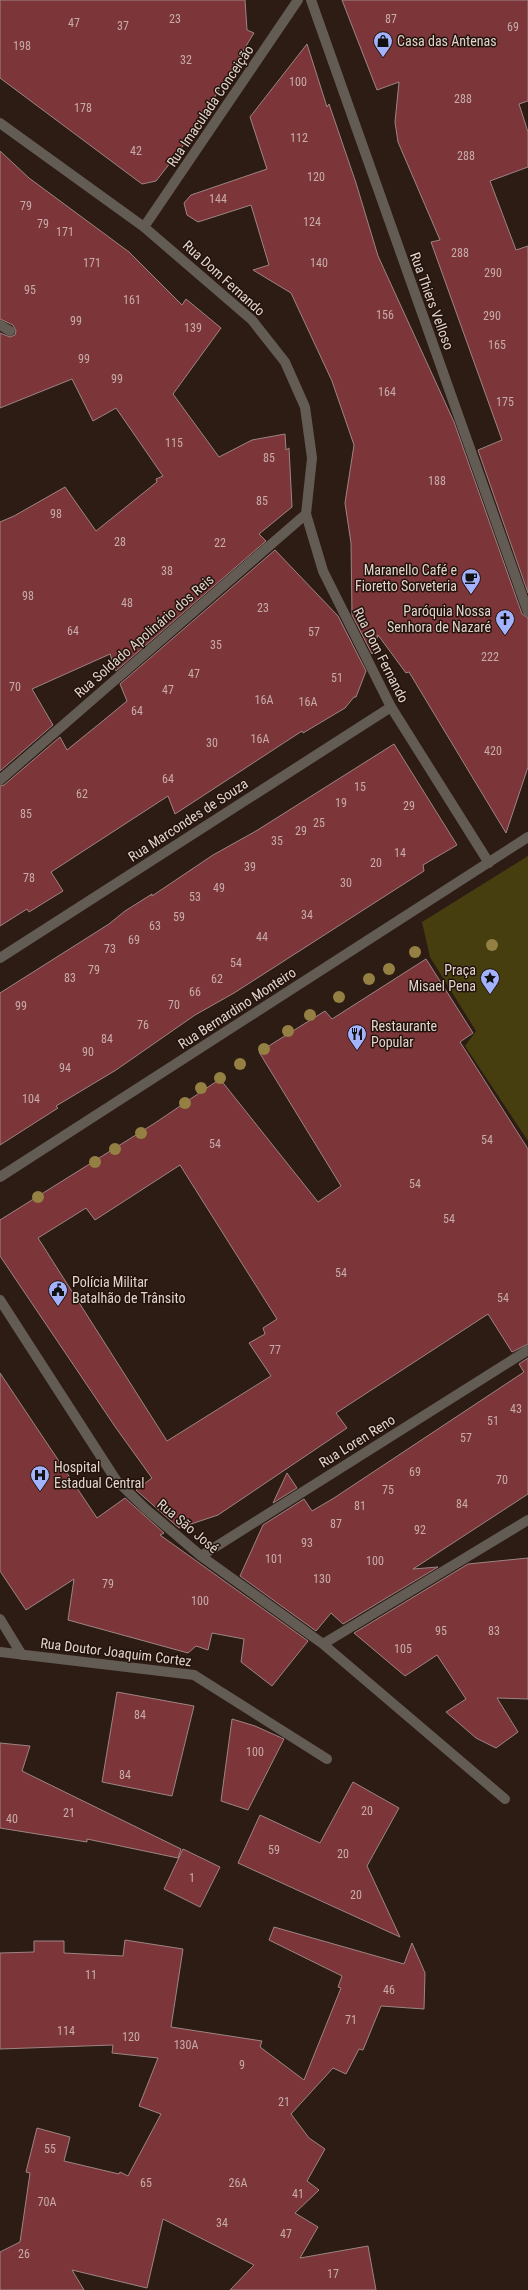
<svg xmlns="http://www.w3.org/2000/svg" width="528" height="2290" viewBox="0 0 528 2290" font-family="'Roboto Condensed',sans-serif">
<style>
.green{fill:#473e10}
.building{fill:#7c363a;stroke:#9d8484;fill-rule:evenodd}
.lines{fill:none;stroke-linecap:round;stroke-linejoin:round}
.minor{stroke:#635c55;stroke-width:10}
.tree{fill:#948042}
.labels{text-anchor:middle;dominant-baseline:central;stroke-width:3;stroke-linejoin:round;paint-order:stroke}
.number-label{font-size:12px;fill:#c7acaa}
.poi-label{font-size:14px;fill:#e0d4cf;stroke:#23130b;text-anchor:start}
.street-label{font-size:14px;fill:#e0d4cf;stroke:#23130b}
</style>
<rect width="100%" height="100%" fill="#2d1c14"/>
<path class="green" d="M528,856v285l-63,-95 11,-15 -46,-74 -8,-35z"/>
<path class="building" d="M0,0h245l2,30 7,3 -49,80 -27,40 -22,28 -14,3 -142,-106z
M342,0h186v101l-9,3 9,28v35l-38,14 26,69 12,-4v347l-50,-143 24,-10 -71,-198 9,-2 -42,-98 -3,-20 4,-40 -22,8z
M307,44l20,63 2,-3 27,79 22,73 76,166 68,192 6,4v149l-22,66 -97,-161 -3,1 -28,-38 -6,19 -20,-39 -1,-72 -6,-40 9,-58 -22,-64 -41,-88 -38,-23 16,-5 -18,-60 -53,17 -11,-7 -3,-12 7,-8 76,-26 -17,-52z
M0,151l29,27 100,74 53,53 4,-6 35,29 -48,66 46,63 33,-17 33,-6 1,16 3,-2 3,59 -33,27 7,7 -150,130 -6,-17 -78,35 21,36 -53,46v-249l14,-6 51,-29 31,44 61,-49 -1,-3 7,-3 -47,-68 -23,13 -21,-42 -72,29v-75l10,4 5,-2 1,-4 -3,-6 -13,-6z
M275,550l63,66 28,55 -10,26h-2l-9,11 -42,25 -1,-2 -127,83 -7,-18 -117,76 12,19 -34,21 -2,-3 -27,17v-140l4,-1 56,-48 7,13 37,-30 23,-19 -7,-17z
M394,744l63,101 -34,20 1,6 -190,122 -39,22 -79,55 -60,36 2,2 -58,37v-152l109,-69 16,-13 27,-17v2l61,-41 43,-24z
M426,959l47,74 -13,9 68,107v195l-16,8 -24,-38 -152,99 11,15 -129,87 -39,13 -43,-38 16,-12 -36,-50 -116,-172v-36l155,-97 65,-44 98,123 23,-16 -82,-134 66,-41 7,8zM180,1165l97,154 -14,9 2,6 -16,9 22,33 -104,65 -129,-203 48,-30 9,12z
M528,1358v136l-115,75 25,-2 -95,57 -12,-11 -15,18 -76,-55 23,-51 41,-26 8,12 22,-13 190,-126 -5,-8z
M0,1373l97,145 28,-20 39,35 -4,2 148,106 -36,45 -31,-24 3,-23 -32,-6 -4,17 -12,-4 -8,7 -120,-33 6,-41 -48,31 -26,-39z
M287,1473l10,15 -24,15z
M528,1558v141l-31,-1 21,34 -22,16 -20,-10 -30,-26 20,-13 -29,-44 -32,21 -51,-43 114,-69z
M117,1692l77,14 -22,90 -70,-14z
M232,1719l23,7 29,13 -36,71 -27,-9z
M0,1743l30,3 -8,25 159,78 -3,9 -91,-19v3l-87,-14z
M353,1782l46,26 -32,58 33,71 -162,-74 22,-48 60,28z
M183,1849l37,18 -20,40 -36,-18z
M274,1927l130,37 8,-21 13,30 -1,36 -43,-3 -18,44 -4,-1 -13,25 -13,-6 -42,46 18,24 16,11 -18,32 12,9 -24,23 23,14 -18,31 68,-12 8,44h-146l24,-25 -91,-46 -16,69 -75,-18 12,20h-84v-38l20,-10 10,-69 -4,-1 11,-44 33,9 -6,24 55,13 1,-2 8,4 33,-62 -22,-8 19,-48 -46,-5 1,-8 -113,4v-96l34,-1v-11h30v12l59,3 2,-16 58,9 -12,78 91,14 -2,6 44,33 37,-92 -3,-1 4,-11 -73,-36z"/>
<g class="lines">
<path class="minor" d="M311,0l217,612
M0,123l144,104 108,93 33,42 20,45 7,51 -6,56 17,57 68,136 98,156
M144,227l154,-227
M0,325l10,6
M0,780l306,-266
M0,958l391,-251
M0,1177l528,-340
M0,1300l116,180 31,30 54,46 122,88 182,155
M201,1556l327,-206
M0,1619l22,36
M323,1644l205,-124
M0,1652l194,23 133,84"/>
</g>
<g class="tree">
<circle cx="492" cy="945" r="6"/>
<circle cx="415" cy="952" r="6"/>
<circle cx="389" cy="969" r="6"/>
<circle cx="369" cy="979" r="6"/>
<circle cx="339" cy="997" r="6"/>
<circle cx="310" cy="1015" r="6"/>
<circle cx="288" cy="1031" r="6"/>
<circle cx="264" cy="1049" r="6"/>
<circle cx="240" cy="1064" r="6"/>
<circle cx="220" cy="1078" r="6"/>
<circle cx="201" cy="1088" r="6"/>
<circle cx="185" cy="1103" r="6"/>
<circle cx="141" cy="1133" r="6"/>
<circle cx="115" cy="1149" r="6"/>
<circle cx="95" cy="1162" r="6"/>
<circle cx="38" cy="1197" r="6"/>
</g>
<defs>
<symbol id="shop-pin" viewBox="-11 -11 22 30"><path d="M0 17L-7.5 6A9.5 9.5 0 1 1 7.5 6Z" fill="#a2b2fd" stroke="#23130b"/><path d="M-5-2.5h2.3a2.7 3.5 0 0 1 5.4 0H5L5.5 6h-11ZM-1.5-2.5h3a1.5 2.3 0 0 0-3 0Z" fill="#111"/></symbol>
<symbol id="cafe-pin" viewBox="-11 -11 22 30"><path d="M0 17L-7.5 6A9.5 9.5 0 1 1 7.5 6Z" fill="#a2b2fd" stroke="#23130b"/><path d="M-5.5-4.5H6V0H3Q3 3.5 0 3.5H-2.5Q-5.5 3.5-5.5 0ZM3-3.2v2h1.7v-2ZM-6 4.5H4V6H-6Z" fill="#111"/></symbol>
<symbol id="church-pin" viewBox="-11 -11 22 30"><path d="M0 17L-7.5 6A9.5 9.5 0 1 1 7.5 6Z" fill="#a2b2fd" stroke="#23130b"/><path d="M-1.2-6h2.4v3.5h3.3v2.4h-3.3V6h-2.4V-.1h-3.3v-2.4h3.3Z" fill="#111"/></symbol>
<symbol id="sight-pin" viewBox="-11 -11 22 30"><path d="M0 17L-7.5 6A9.5 9.5 0 1 1 7.5 6Z" fill="#a2b2fd" stroke="#23130b"/><path d="M0-6L1.8-2.2L6-1.7L2.9 1.2L3.7 5.4L0 3.3L-3.7 5.4L-2.9 1.2L-6-1.7L-1.8-2.2Z" fill="#111"/></symbol>
<symbol id="restaurant-pin" viewBox="-11 -11 22 30"><path d="M0 17L-7.5 6A9.5 9.5 0 1 1 7.5 6Z" fill="#a2b2fd" stroke="#23130b"/><path d="M-5-6h1v4h1v-4h1v4h1v-4h1v5L-1.5 .5V6h-2V.5L-5-1ZM5-6V6H3V1.5H1.5Q1.5-4 5-6Z" fill="#111"/></symbol>
<symbol id="civic-pin" viewBox="-11 -11 22 30"><path d="M0 17L-7.5 6A9.5 9.5 0 1 1 7.5 6Z" fill="#a2b2fd" stroke="#23130b"/><path d="M-.6-6.5H3V-4.5H.6V-3L4-1V1h2V6H-6V1h2V-1L-.6-3ZM-1.2 2.5V6h2.4V2.5Z" fill="#111"/></symbol>
<symbol id="hospital-pin" viewBox="-11 -11 22 30"><path d="M0 17L-7.5 6A9.5 9.5 0 1 1 7.5 6Z" fill="#a2b2fd" stroke="#23130b"/><path d="M-5-5h3v3.5h4V-5h3V5h-3V1.5h-4V5h-3Z" fill="#111"/></symbol>
</defs>
<g fill-rule="evenodd">
<use href="#shop-pin" x="372" y="30" width="22" height="30"/>
<use href="#cafe-pin" x="460" y="567" width="22" height="30"/>
<use href="#church-pin" x="494" y="608" width="22" height="30"/>
<use href="#sight-pin" x="479" y="967" width="22" height="30"/>
<use href="#restaurant-pin" x="346" y="1023" width="22" height="30"/>
<use href="#civic-pin" x="47" y="1279" width="22" height="30"/>
<use href="#hospital-pin" x="29" y="1464" width="22" height="30"/>
</g>
<g class="labels">
<g class="number-label">
<text x="175" y="19">23</text>
<text x="391" y="19">87</text>
<text x="74" y="23">47</text>
<text x="123" y="26">37</text>
<text x="513" y="27">69</text>
<text x="22" y="46">198</text>
<text x="186" y="60">32</text>
<text x="298" y="82">100</text>
<text x="463" y="99">288</text>
<text x="83" y="108">178</text>
<text x="299" y="138">112</text>
<text x="136" y="151">42</text>
<text x="466" y="156">288</text>
<text x="316" y="177">120</text>
<text x="218" y="199">144</text>
<text x="26" y="206">79</text>
<text x="312" y="222">124</text>
<text x="43" y="224">79</text>
<text x="65" y="232">171</text>
<text x="460" y="253">288</text>
<text x="92" y="263">171</text>
<text x="319" y="263">140</text>
<text x="493" y="273">290</text>
<text x="30" y="290">95</text>
<text x="132" y="300">161</text>
<text x="385" y="315">156</text>
<text x="492" y="316">290</text>
<text x="76" y="321">99</text>
<text x="193" y="328">139</text>
<text x="497" y="345">165</text>
<text x="84" y="359">99</text>
<text x="117" y="379">99</text>
<text x="387" y="392">164</text>
<text x="505" y="402">175</text>
<text x="174" y="443">115</text>
<text x="269" y="458">85</text>
<text x="437" y="481">188</text>
<text x="262" y="501">85</text>
<text x="56" y="514">98</text>
<text x="120" y="542">28</text>
<text x="220" y="543">22</text>
<text x="167" y="571">38</text>
<text x="28" y="596">98</text>
<text x="127" y="603">48</text>
<text x="263" y="608">23</text>
<text x="73" y="631">64</text>
<text x="314" y="632">57</text>
<text x="216" y="645">35</text>
<text x="490" y="657">222</text>
<text x="194" y="674">47</text>
<text x="337" y="678">51</text>
<text x="15" y="687">70</text>
<text x="168" y="690">47</text>
<text x="264" y="700">16A</text>
<text x="308" y="702">16A</text>
<text x="137" y="711">64</text>
<text x="260" y="739">16A</text>
<text x="212" y="743">30</text>
<text x="493" y="751">420</text>
<text x="168" y="779">64</text>
<text x="360" y="787">15</text>
<text x="82" y="794">62</text>
<text x="341" y="803">19</text>
<text x="409" y="806">29</text>
<text x="26" y="814">85</text>
<text x="319" y="823">25</text>
<text x="301" y="831">29</text>
<text x="277" y="841">35</text>
<text x="400" y="853">14</text>
<text x="376" y="863">20</text>
<text x="250" y="867">39</text>
<text x="29" y="878">78</text>
<text x="346" y="883">30</text>
<text x="219" y="888">49</text>
<text x="195" y="897">53</text>
<text x="307" y="915">34</text>
<text x="179" y="917">59</text>
<text x="155" y="926">63</text>
<text x="262" y="937">44</text>
<text x="134" y="940">69</text>
<text x="110" y="949">73</text>
<text x="236" y="963">54</text>
<text x="94" y="970">79</text>
<text x="70" y="978">83</text>
<text x="217" y="979">62</text>
<text x="195" y="992">66</text>
<text x="174" y="1005">70</text>
<text x="21" y="1006">99</text>
<text x="143" y="1025">76</text>
<text x="107" y="1039">84</text>
<text x="88" y="1052">90</text>
<text x="65" y="1068">94</text>
<text x="31" y="1099">104</text>
<text x="487" y="1140">54</text>
<text x="215" y="1144">54</text>
<text x="415" y="1184">54</text>
<text x="449" y="1219">54</text>
<text x="341" y="1273">54</text>
<text x="503" y="1298">54</text>
<text x="275" y="1350">77</text>
<text x="516" y="1409">43</text>
<text x="493" y="1421">51</text>
<text x="466" y="1438">57</text>
<text x="415" y="1472">69</text>
<text x="502" y="1480">70</text>
<text x="388" y="1490">75</text>
<text x="462" y="1504">84</text>
<text x="360" y="1506">81</text>
<text x="336" y="1524">87</text>
<text x="420" y="1530">92</text>
<text x="307" y="1543">93</text>
<text x="274" y="1559">101</text>
<text x="375" y="1561">100</text>
<text x="322" y="1579">130</text>
<text x="108" y="1584">79</text>
<text x="200" y="1601">100</text>
<text x="441" y="1631">95</text>
<text x="494" y="1631">83</text>
<text x="403" y="1649">105</text>
<text x="140" y="1715">84</text>
<text x="255" y="1752">100</text>
<text x="125" y="1775">84</text>
<text x="367" y="1811">20</text>
<text x="69" y="1813">21</text>
<text x="12" y="1819">40</text>
<text x="274" y="1850">59</text>
<text x="343" y="1854">20</text>
<text x="192" y="1878">1</text>
<text x="356" y="1895">20</text>
<text x="91" y="1975">11</text>
<text x="389" y="1990">46</text>
<text x="351" y="2020">71</text>
<text x="66" y="2031">114</text>
<text x="131" y="2037">120</text>
<text x="186" y="2045">130A</text>
<text x="242" y="2065">9</text>
<text x="284" y="2102">21</text>
<text x="50" y="2149">55</text>
<text x="146" y="2183">65</text>
<text x="238" y="2183">26A</text>
<text x="298" y="2194">41</text>
<text x="47" y="2202">70A</text>
<text x="222" y="2223">34</text>
<text x="286" y="2234">47</text>
<text x="24" y="2254">26</text>
<text x="333" y="2274">17</text>
</g>
<g class="poi-label">
<text x="397" y="41">Casa das Antenas</text>
<text x="457" y="570" text-anchor="end">Maranello Café e<tspan x="457" dy="16">Fioretto Sorveteria</tspan></text>
<text x="491" y="611" text-anchor="end">Paróquia Nossa<tspan x="491" dy="16">Senhora de Nazaré</tspan></text>
<text x="476" y="970" text-anchor="end">Praça<tspan x="476" dy="16">Misael Pena</tspan></text>
<text x="371" y="1026">Restaurante<tspan x="371" dy="16">Popular</tspan></text>
<text x="72" y="1282">Polícia Militar<tspan x="72" dy="16">Batalhão de Trânsito</tspan></text>
<text x="54" y="1467">Hospital<tspan x="54" dy="16">Estadual Central</tspan></text>
</g>
<g class="street-label">
<text transform="translate(210 106) rotate(-56)">Rua Imaculada Conceição</text>
<text transform="translate(224 278) rotate(42)">Rua Dom Fernando</text>
<text transform="translate(432 301) rotate(70)">Rua Thiers Velloso</text>
<text transform="translate(144 636) rotate(-41)">Rua Soldado Apolinário dos Reis</text>
<text transform="translate(381 655) rotate(63)">Rua Dom Fernando</text>
<text transform="translate(188 820) rotate(-33)">Rua Marcondes de Souza</text>
<text transform="translate(237 1008) rotate(-33)">Rua Bernardino Monteiro</text>
<text transform="translate(357 1441) rotate(-32)">Rua Loren Reno</text>
<text transform="translate(188 1526) rotate(40)">Rua São José</text>
<text transform="translate(116 1652) rotate(7)">Rua Doutor Joaquim Cortez</text>
</g>
</g>
</svg>
